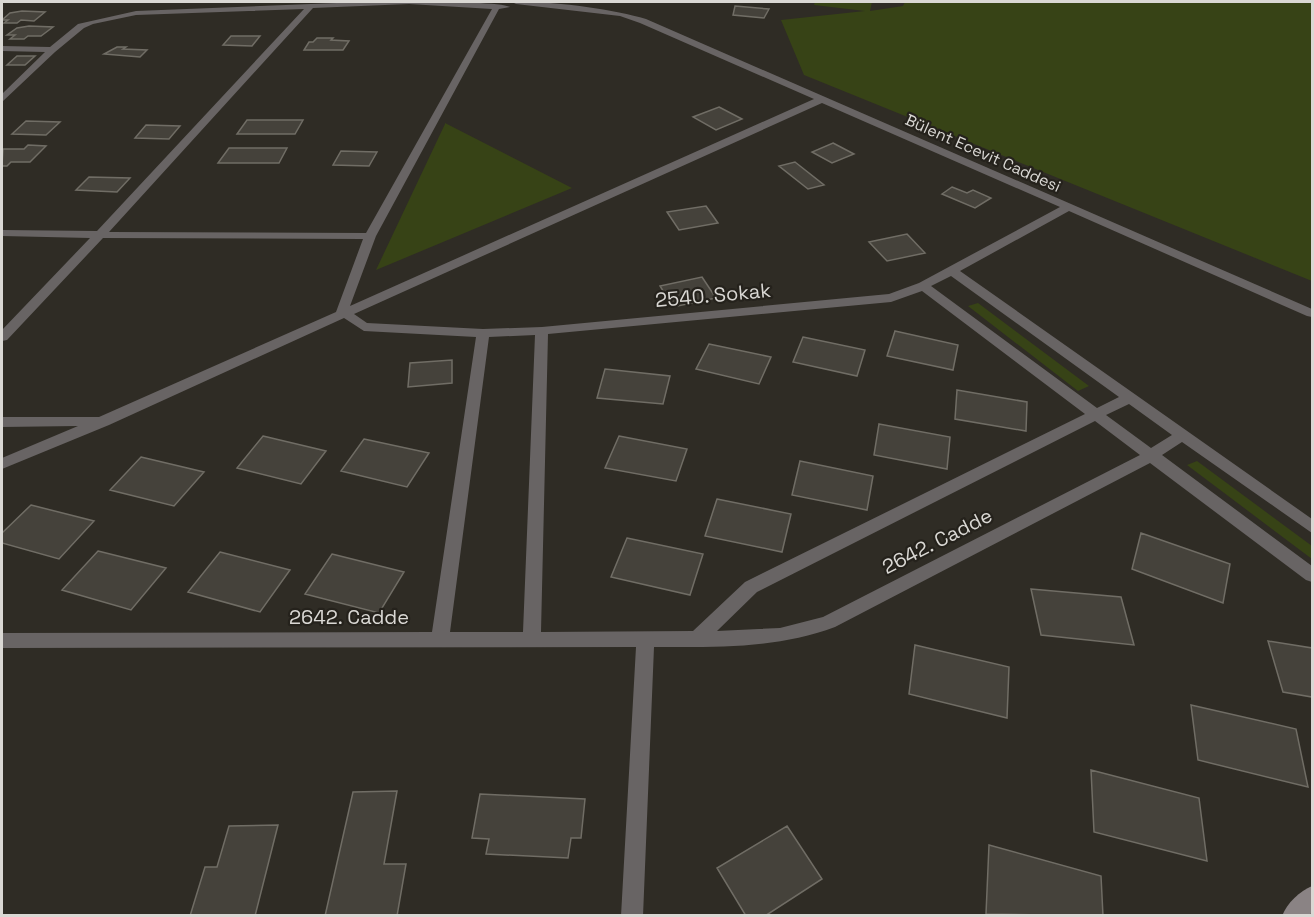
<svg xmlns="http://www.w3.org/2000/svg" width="1314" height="917" viewBox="0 0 1314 917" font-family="'Space Grotesk',sans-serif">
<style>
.green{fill:#374316}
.building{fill:#45423b;stroke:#706d65;stroke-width:1.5}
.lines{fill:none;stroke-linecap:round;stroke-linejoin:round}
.street{fill:#686464;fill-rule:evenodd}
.secondary{fill:#8a8384;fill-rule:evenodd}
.labels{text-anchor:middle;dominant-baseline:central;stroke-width:4.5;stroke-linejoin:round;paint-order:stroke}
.far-street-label{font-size:16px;fill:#dad8d4;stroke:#25221c}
.street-label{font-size:20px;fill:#dad8d4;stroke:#25221c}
</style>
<rect width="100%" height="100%" fill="#2f2c25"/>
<path class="green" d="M815,2h57l-2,9 33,-5 2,-4h407v279l-508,-206 -23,-55 84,-9 -51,-6z
M445,123l127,65 -196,82 69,-146z
M978,303l111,83 -11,5 -110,-85z
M1197,461l115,85v13l-125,-94z"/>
<path class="building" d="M735,6l34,3 -5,9 -31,-3z
M22,11l23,1 -11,9 -13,-1 -4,3h-13l4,-3h-6l8,-7z
M29,26l24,1 -12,9h-13l-4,3h-14l5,-4h-8l10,-7z
M231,36h29l-8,10 -29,-1z
M317,38h16l-2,2 18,1 -6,9h-39l5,-8h4z
M117,47h9l-3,2 24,1 -7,7 -36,-3z
M17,56h18l-10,9h-18z
M719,107l23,12 -26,11 -23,-13z
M247,120h56l-8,14h-58z
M26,121l34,1 -14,13 -34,-1z
M146,125l34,1 -11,13 -34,-1z
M833,143l21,11 -22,9 -20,-11z
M28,145l18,1 -16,16h-19l-4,4h-5l1,-17h21z
M229,148h58l-8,15h-61z
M341,151l36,1 -8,14 -36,-1z
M795,162l29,23 -16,4 -29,-23z
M89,177l41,1 -13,14 -41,-2z
M952,187l15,6 6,-3 18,8 -16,10 -33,-14z
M706,206l12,17 -39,7 -12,-18z
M907,234l18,19 -38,8 -18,-19z
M702,277l14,21 -43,9 -13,-21z
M895,331l63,14 -5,25 -66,-14z
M803,337l62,13 -8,26 -64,-14z
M709,344l62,13 -12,27 -63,-15z
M452,360v23l-44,4 2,-24z
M605,369l65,7 -7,28 -66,-6z
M957,390l70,12 -1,29 -71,-12z
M879,424l71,13 -3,32 -73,-14z
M263,436l63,15 -25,33 -64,-16z
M619,436l68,13 -11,32 -71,-13z
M364,439l65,14 -22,34 -66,-16z
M141,457l63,15 -30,34 -64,-16z
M800,461l73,15 -6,34 -75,-15z
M717,499l74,15 -9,38 -77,-16z
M31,505l63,16 -35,38 -57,-16v-10z
M1141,533l89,31 -7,39 -91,-34z
M627,538l76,16 -13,41 -79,-18z
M98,551l68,17 -35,42 -69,-20z
M220,552l70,18 -30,42 -72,-20z
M332,554l72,18 -25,41 -74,-19z
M1031,589l90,8 13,48 -93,-10z
M1268,641l44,7v49l-29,-5z
M915,645l94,22 -2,51 -98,-24z
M1191,705l105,24 12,58 -110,-27z
M1091,770l108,28 8,63 -113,-29z
M397,791l-13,73h22l-9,52h-72l28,-124z
M480,794l105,5 -4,39h-10l-3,20 -82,-4 3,-15 -17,-1z
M278,825l-23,91h-65l15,-49h12l12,-41z
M787,826l35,53 -57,37h-19l-29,-48z
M989,845l112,31 2,40 -117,-2z"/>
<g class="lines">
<path class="street" d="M362,2c24,0 134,-2 148,5l-11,2 -123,227 -26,70 464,-207 -174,-76 -20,-7 -104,-12 -4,-2c34,-2 101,7 134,17l666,290v8l-5,-1 -238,-105 -109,60 352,248v14l-130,-91 -20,13 150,111v16l-6,-2 -156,-117 -315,164c-59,22 -119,20 -181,20l-11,269h-22l15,-269 -634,1v-15l430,-1 44,-295 -112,-6 -20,-13 -235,107 -107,44v-11l76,-32 -76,1v-10h97l237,-105 27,-73 -260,-1 -96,102 -5,1v-11l88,-92 -88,-2v-6l95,1 207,-222 -168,6 -43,9 -9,4 -29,24 -53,50v-8l43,-42 -43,-1v-5l48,1 28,-23 58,-13zM409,4l83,5 -126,224 -257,-1 204,-224zM822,103l238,104 -141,76 -30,11 -347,33 -59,2 -116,-6 -13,-9zM951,276l168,121 -22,11 -166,-122zM922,291l163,123 -340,168 -52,49 -152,1 7,-298 343,-32zM535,335l-12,297h-73l39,-295zM1129,404l43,31 -21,13 -45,-33zM1095,421l45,34 -317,162 -43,11 -63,3 40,-39z"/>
<path class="secondary" d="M1312,886v26l-3,4h-27c5,-13 18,-25 30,-30z"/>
</g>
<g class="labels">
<g class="far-street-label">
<text transform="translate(983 153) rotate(24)">Bülent Ecevit Caddesi</text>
</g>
<g class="street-label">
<text transform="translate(713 295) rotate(-5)">2540. Sokak</text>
<text transform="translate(937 541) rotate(-27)">2642. Cadde</text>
<text x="349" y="617">2642. Cadde</text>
</g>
</g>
<rect width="1314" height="917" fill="none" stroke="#dad8d4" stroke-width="6"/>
</svg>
